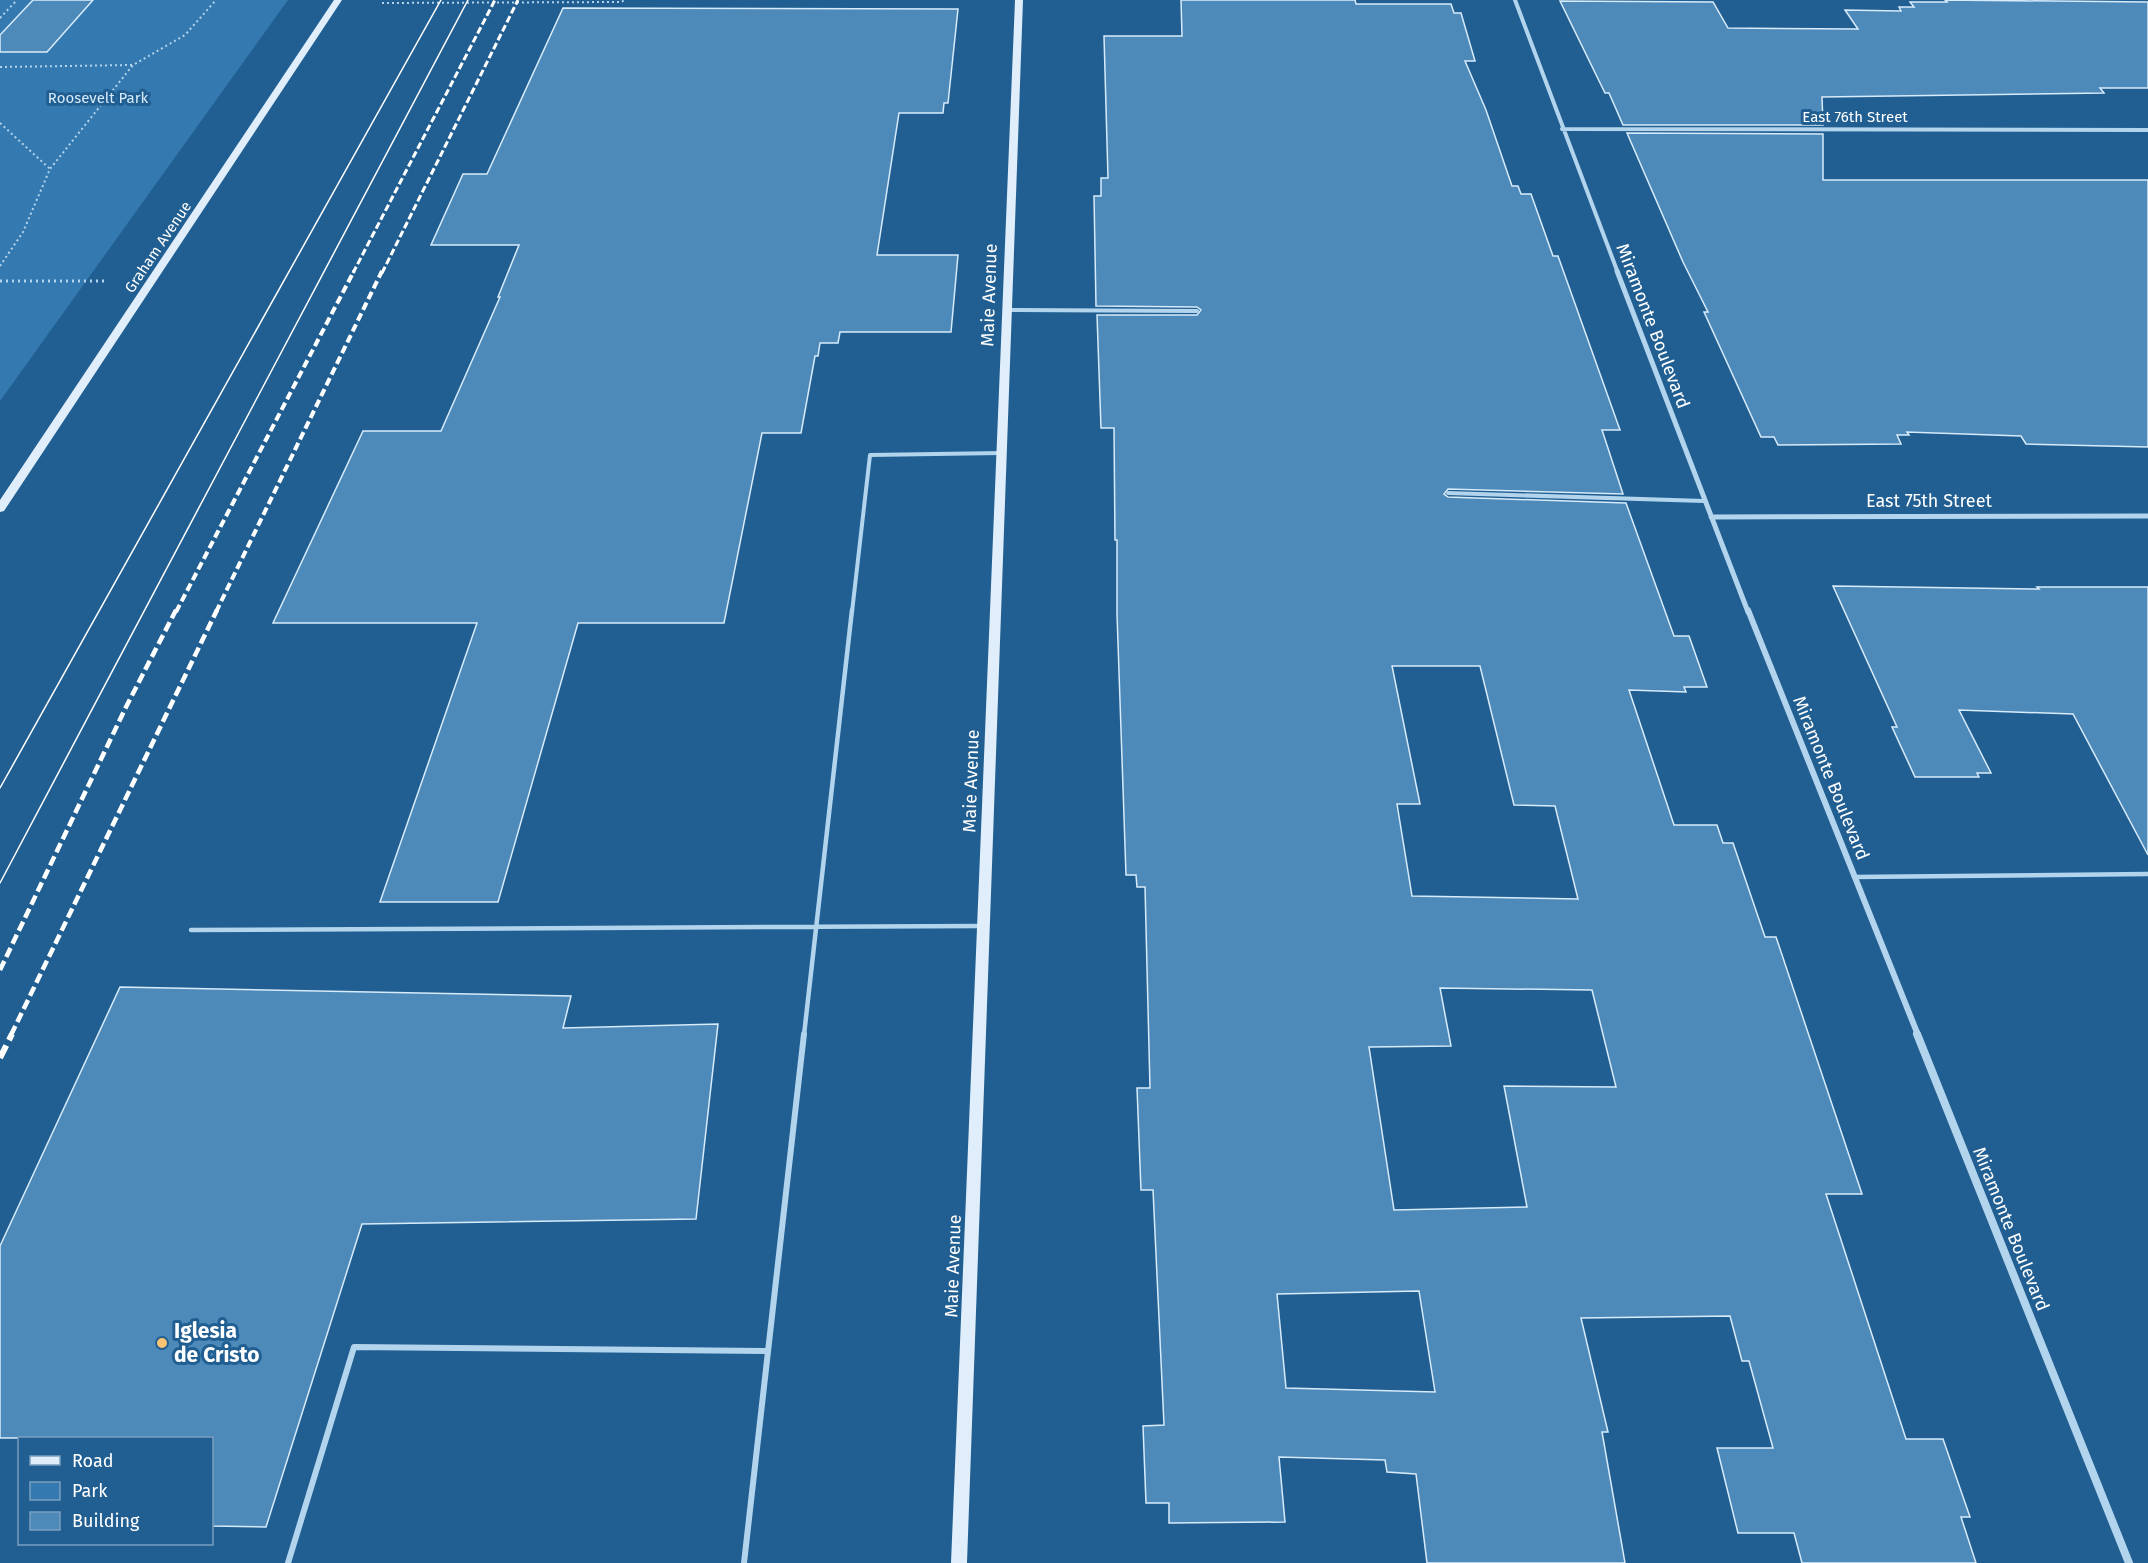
<svg xmlns="http://www.w3.org/2000/svg" width="2148" height="1563" viewBox="0 0 2148 1563" font-family="'Fira Sans',sans-serif">
<style>
.green{fill:#3479af}
.building{fill:#4d8aba;stroke:#d8ebfa;stroke-width:1.5;fill-rule:evenodd}
.lines{fill:none;stroke-linecap:round;stroke-linejoin:round}
.path-far1{stroke:#b3d4ed;stroke-width:2;stroke-dasharray:2 3;stroke-linecap:butt}
.path{stroke:#b3d4ed;stroke-width:3;stroke-dasharray:2 4;stroke-linecap:butt}
.lane-far2{stroke:#b3d4ed;stroke-width:4}
.lane-far1{stroke:#b3d4ed;stroke-width:4.5}
.lane{stroke:#b3d4ed;stroke-width:6}
.street-far3{stroke:#b3d4ed;stroke-width:4}
.street-far2{stroke:#b3d4ed;stroke-width:5}
.street-far1{stroke:#b3d4ed;stroke-width:6}
.street{stroke:#b3d4ed;stroke-width:8}
.secondary{fill:#dfeefa;fill-rule:evenodd}
.tram{stroke:#fff;stroke-width:1.5}
.rail-far3{stroke:#fff;stroke-width:3;stroke-dasharray:7 3;stroke-linecap:butt}
.rail-far2{stroke:#fff;stroke-width:4;stroke-dasharray:8 4;stroke-linecap:butt}
.rail-far1{stroke:#fff;stroke-width:4.5;stroke-dasharray:10 4.5;stroke-linecap:butt}
.rail{stroke:#fff;stroke-width:6;stroke-dasharray:14 6;stroke-linecap:butt}
.poi-dot{fill:#fac474;stroke:#215f92;stroke-width:2}
.labels{text-anchor:middle;dominant-baseline:central;stroke-width:6;stroke-linejoin:round;paint-order:stroke}
.far-park-label{font-size:15px;fill:#d8ebfa;stroke:#215f92}
.far-street-label{font-size:15px;fill:#fff;stroke:#215f92}
.street-label{font-size:18px;fill:#fff;stroke:#215f92}
.near-poi-label{font-size:21px;font-weight:bold;fill:#fff;stroke:#215f92;text-anchor:start}
</style>
<rect width="100%" height="100%" fill="#215f92"/>
<path class="green" d="M0,0h288l-288,401z"/>
<path class="building" d="M33,0h60l-46,52h-47v-17z
M1181,0h174l1,4h95l3,9h7l14,48h-10l21,49 26,76h6l3,8h10l22,62h5l62,174h-18l21,64 -175,-5 -4,5 4,3 178,6 48,133h15l18,51h-23l2,5 -57,-2 45,135h43l6,18h10l32,94h11l86,257h-36l80,245h37l27,78h-9l15,46h-174l-8,-30h-56l-21,-85h56l-24,-87h-7l-12,-45 -149,2 27,114h-6l23,131h-198l-11,-89 -29,-2 -2,-12 -106,-3 6,65 -116,1v-20h-23l-3,-77 21,-1 -11,-235h-12l-4,-102h13l-5,-201h-8l-1,-12h-10l-9,-261v-74h-2l-1,-112h-13l-4,-113h100l4,-5 -4,-3 -101,-1 -2,-110h7v-18h7l-4,-142h78zM1392,666h88l34,139 41,1 23,93 -166,-3 -15,-92h23zM1440,988l152,2 24,97 -112,-1 23,121 -133,3 -25,-163 82,-1zM1419,1291l16,101 -149,-4 -9,-94z
M1945,0l203,2v86h-48l4,5 -282,4 1,28h-200l-14,-32h-4l-45,-92 153,1 15,26 130,1 -13,-19 56,1 -2,-4h15l-4,-5h37z
M563,8l395,1 -10,94h-4l-1,10h-44l-22,142h81l-7,77h-111l-2,11h-18l-2,13h-3l-14,77h-39l-38,190h-146l-80,279h-118l97,-279h-204l90,-192h78l59,-134h-2l21,-52h-88l32,-71h24z
M1627,133l196,1v46h325v267l-122,-3 -5,-8 -114,-4 2,3h-12l4,9 -123,1 -4,-8h-13l-57,-125h4l-25,-50z
M1833,586l206,3 -2,-2h111v268l-75,-141 -114,-4 32,63h-14l2,4h-64l-23,-50h5z
M120,987l451,9 -8,32 155,-4 -22,195 -334,5 -96,303 -54,-1v-88h-212v-192z"/>
<g class="lines">
<path class="path-far1" d="M382,3l239,-1 4,-2
M0,18l17,-18
M0,67l132,-2
M0,123l50,46
M0,266l23,-34 27,-63 83,-104 52,-30 31,-35"/>
<path class="path" d="M0,281h107"/>
<path class="lane-far2" d="M1006,310l191,1
M1448,493l256,8
M852,612l18,-157 131,-2"/>
<path class="lane-far1" d="M1854,877l294,-3
M191,930l790,-4
M804,1035l48,-425"/>
<path class="lane" d="M288,1563l66,-216 414,4
M744,1563l60,-529"/>
<path class="street-far3" d="M1515,0l103,273
M1562,129l586,1"/>
<path class="street-far2" d="M1617,271l131,341
M1711,517l437,-1"/>
<path class="street-far1" d="M1748,610l170,425"/>
<path class="street" d="M1917,1034l212,529"/>
<path class="secondary" d="M334,0h8l-338,511 -4,1v-12z
M1015,0h8l-56,1563h-16z"/>
<path class="tram" d="M0,788l441,-788
M0,883l468,-883"/>
<path class="rail-far3" d="M353,273l142,-273
M382,273l136,-273"/>
<path class="rail-far2" d="M176,612l178,-341
M216,612l166,-341"/>
<path class="rail-far1" d="M0,970l126,-263 50,-97
M11,1035l206,-425"/>
<path class="rail" d="M0,1058l12,-24"/>
</g>
<circle class="poi-dot" cx="162" cy="1343" r="6"/>
<g class="labels">
<g class="far-park-label">
<text x="98" y="98">Roosevelt Park</text>
</g>
<g class="far-street-label">
<text x="1855" y="117">East 76th Street</text>
<text transform="translate(158 247) rotate(-56)">Graham Avenue</text>
</g>
<g class="street-label">
<text transform="translate(989 295) rotate(-88)">Maie Avenue</text>
<text transform="translate(1653 326) rotate(69)">Miramonte Boulevard</text>
<text x="1929" y="501">East 75th Street</text>
<text transform="translate(1831 778) rotate(68)">Miramonte Boulevard</text>
<text transform="translate(971 781) rotate(-88)">Maie Avenue</text>
<text transform="translate(2011 1229) rotate(68)">Miramonte Boulevard</text>
<text transform="translate(953 1266) rotate(-88)">Maie Avenue</text>
</g>
<g class="near-poi-label">
<text x="174" y="1331">Iglesia<tspan x="174" dy="24">de Cristo</tspan></text>
</g>
</g>
<rect x="18" y="1437" width="195" height="108" fill="#215f92" stroke="#7a9fbe" stroke-width="1.5"/>
<rect x="30" y="1456" width="30" height="9" fill="#dfeefa" stroke="#7a9fbe" stroke-width="1.5"/>
<text x="72" y="1467" font-size="18" fill="#ffffff">Road</text>
<rect x="30" y="1482" width="30" height="18" fill="#3479af" stroke="#7a9fbe" stroke-width="1.5"/>
<text x="72" y="1497" font-size="18" fill="#ffffff">Park</text>
<rect x="30" y="1512" width="30" height="18" fill="#4d8aba" stroke="#7a9fbe" stroke-width="1.5"/>
<text x="72" y="1527" font-size="18" fill="#ffffff">Building</text>
</svg>
